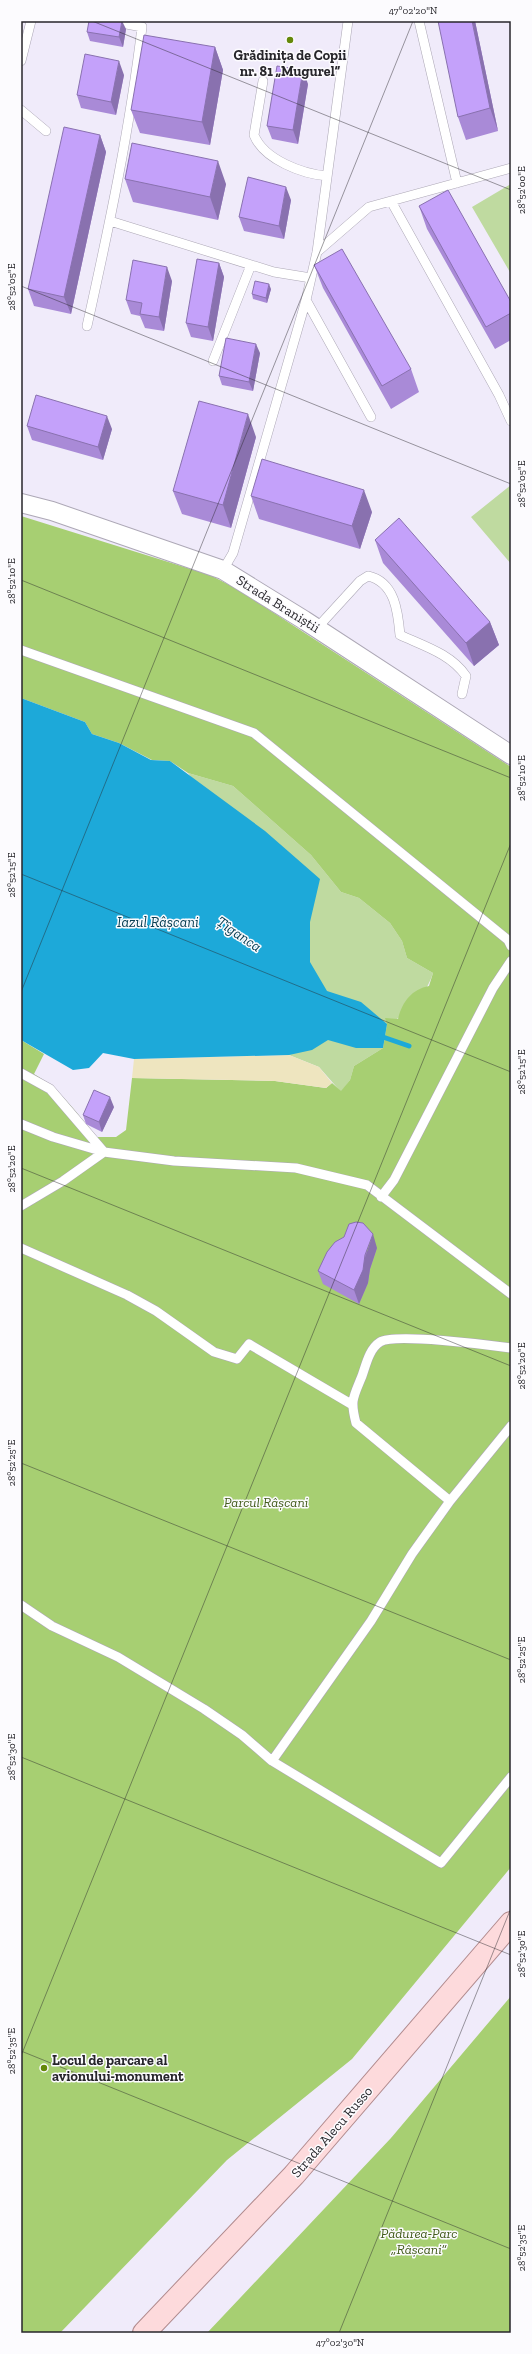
<svg xmlns="http://www.w3.org/2000/svg" width="532" height="2354" viewBox="0 0 532 2354" font-family="'Zilla Slab',serif">
<style>
.green{fill:#bfdaa0}
.forest{fill:#a7cf72}
.sand{fill:#eee5bf}
.water{fill:#1da9d9}
.lines{fill:none;stroke-linecap:round;stroke-linejoin:round}
.stream{stroke:#1da9d9;stroke-width:5}
.lane-casing{stroke:#ada8b6;stroke-width:10}
.street-casing{stroke:#ada8b6;stroke-width:20}
.primary-casing{stroke:#b18b8e;stroke-width:24}
.lane{stroke:#fff;stroke-width:9}
.street{stroke:#fff;stroke-width:18}
.primary{stroke:#fddadc;stroke-width:22}
.wall{fill:#a98ad7}
.shaded-wall{fill:#8971af}
.building{fill:#c4a1fa;stroke:#8971af}
.ticks{fill:none;stroke:#27262b;stroke-width:1;stroke-opacity:0.45}
.poi-dot{fill:#648809;stroke:#fcfbfe;stroke-width:1.5}
.labels{text-anchor:middle;dominant-baseline:central;stroke-width:3;stroke-linejoin:round;paint-order:stroke}
.poi-label{font-size:14px;font-weight:bold;fill:#27262b;stroke:#fcfbfe}
.street-label{font-size:14px;fill:#27262b;stroke:#fcfbfe}
.park-label{font-size:14px;font-style:italic;fill:#435c1c;stroke:#fcfbfe}
.water-label{font-size:15px;font-style:italic;fill:#0a4155;stroke:#fcfbfe}
.neatline{fill:none;stroke:#27262b;stroke-width:1.5}
.ticks-label{font-size:10px;text-anchor:middle;fill:#27262b}
</style>
<rect width="100%" height="100%" fill="#f0ebfa"/>
<path class="green" d="M511,184v90l-39,-67z
M511,485v79l-40,-47z
M188,773l45,13 78,69 30,37 18,6 31,25 12,18 5,17 26,15c-6,20 -26,43 -46,51l-4,24 -29,18 -4,14 -9,12 -22,-25 -30,-12 -94,-273z"/>
<path class="forest" d="M21,516l189,59 27,14 274,178v1100l-159,192 -125,101 -167,173h-39v-1293l23,14 -10,20c29,17 42,39 63,63h19l10,-7 6,-52 143,3 51,7 6,-5 9,8 9,-11 4,-14 29,-18 4,-24 -2,-6 13,1c4,-17 14,-30 31,-33l4,-13 -26,-15 -5,-17 -12,-18 -31,-25 -18,-6 -30,-37 -78,-69 -45,-13 -18,-12 -18,-1 -33,-17 -27,-9 -7,-12 -64,-24z
M511,1996v337h-304l184,-195z"/>
<path class="sand" d="M289,1055l30,12 13,16 -6,5 -51,-7 -143,-3 2,-19z"/>
<path class="water" d="M21,698l64,24 7,12 27,9 32,17 19,1 95,70 55,48 -10,43v40l17,29 34,11 26,22 -4,24h-27l-28,-8 -16,10 -23,5 -155,4 -31,-6 -14,15 -16,2 -52,-30z"/>
<g class="lines">
<path class="stream" d="M380,1036l29,10"/>
<defs>
<path id="lane" d="M419,21l38,162
M21,61l10,-40
M263,81l-9,54c10,25 49,39 73,41
M21,110l25,21
M391,201l108,194 12,26
M110,221l164,51 37,6
M317,252l52,-45 142,-39
M306,300l65,117
M87,326c22,-99 43,-198 55,-299l-31,-6
M213,361l38,-96
M223,570l10,-17 73,-253 11,-48 31,-231
M317,628l43,-47 8,-5c27,6 30,36 32,59 24,11 51,19 66,41l-4,18
M21,650l233,83 254,207 3,6
M21,1073l29,16 54,63 -41,29 -42,25
M21,1124l32,13 51,15 70,9 122,7 71,17 144,109
M381,1197l13,-17 99,-192 18,-27
M21,1248l106,47 29,16 58,41 23,7 12,-15 102,60
M450,1501l-94,-78c-6,-23 -3,-25 6,-47 4,-11 7,-27 18,-34 14,-9 110,3 131,6
M21,1605l31,21 66,31 86,52 38,26 30,26 169,102 70,-86
M272,1761l99,-140 41,-67 38,-53 61,-75"/>
<path id="street" d="M21,503l31,8 171,59 81,50 207,135"/>
<path id="primary" d="M144,2333l150,-158 217,-252"/>
</defs>
<use href="#lane" class="lane-casing"/>
<use href="#street" class="street-casing"/>
<use href="#primary" class="primary-casing"/>
<use href="#lane" class="lane"/>
<use href="#street" class="street"/>
<use href="#primary" class="primary"/>
</g>
<path class="wall" d="M475,21l23,110 -32,9 -8,-23z
M126,29l-3,18 -33,-6 -3,-9z
M215,47l8,23 -13,75 -70,-12 -9,-23z
M124,75l-8,40 -35,-7 -4,-13z
M308,84l-10,60 -26,-5 -5,-13z
M100,135l6,17 -35,162 -37,-8 -6,-17z
M125,179l101,5 -8,36 -85,-18z
M291,200l-7,39 -40,-8 -5,-14z
M419,206l92,96v38l-16,9 -68,-120z
M219,263l5,14 -11,64 -22,-4 -5,-14z
M314,265l97,104 8,23 -28,17 -68,-121z
M172,281l-8,50 -19,-3 -5,-12 -9,-2 -5,-14z
M271,289l-4,14 -14,-4 -1,-5z
M260,353l-7,38 -31,-6 -3,-9z
M27,426l85,3 -9,31 -71,-20z
M256,437l-25,91 -49,-14 -9,-23z
M251,496l121,16 -12,37 -101,-30z
M375,540l115,82 9,23 -25,21 -91,-103z
M114,1107l-12,25 -16,-8 -3,-9z
M377,1248l-7,21 -2,14 -9,21 -36,-20 -5,-13z"/>
<path class="shaded-wall" d="M122,21l4,8 -3,18 -4,-10z
M472,21h3l23,110 -8,-23z
M215,47l8,23 -13,75 -8,-23z
M119,61l5,14 -8,40 -5,-13z
M303,70l5,14 -10,60 -5,-14z
M100,135l6,17 -35,162 -7,-17z
M218,161l8,23 -8,36 -8,-23z
M286,187l5,13 -7,39 -5,-13z
M219,263l5,14 -11,64 -5,-14z
M167,267l5,14 -8,50 -5,-14z
M269,284l2,5 -4,14 -1,-5z
M256,344l4,9 -7,38 -4,-9z
M248,414l8,23 -25,91 -8,-23z
M107,416l5,13 -9,31 -5,-13z
M364,490l8,22 -12,37 -8,-23z
M490,622l9,23 -25,21 -8,-23z
M110,1097l4,10 -12,25 -3,-10z
M373,1234l4,14 -7,21 -2,14 -9,21 -5,-14z"/>
<path class="building" d="M89,21h33l-3,16 -32,-5z
M438,21h34l18,87 -32,9z
M144,35l71,12 -13,75 -71,-12z
M85,54l34,7 -8,41 -34,-7z
M277,66l26,4 -10,60 -26,-4z
M64,127l36,8 -36,162 -36,-8z
M132,143l86,18 -8,36 -85,-18z
M248,177l38,10 -7,39 -40,-9z
M448,190l63,112v11l-25,14 -67,-121z
M342,249l69,120 -29,17 -68,-121z
M197,259l22,4 -11,64 -22,-4z
M133,260l34,7 -8,50 -19,-3 2,-11 -16,-3z
M255,281l14,3 -3,14 -14,-4z
M226,338l30,6 -7,38 -30,-6z
M36,395l71,21 -9,31 -71,-21z
M199,401l49,13 -25,91 -50,-14z
M262,459l102,31 -12,36 -101,-30z
M399,518l91,104 -24,21 -91,-103z
M94,1090l16,7 -11,25 -16,-7z
M356,1222l7,1 10,11 -8,21 -2,15 -9,20 -36,-19 9,-19 8,-10 9,-5 5,-13z"/>
<path class="ticks" d="M92,21l419,169M21,286l490,198M21,580l490,198M21,874l490,198M21,992l392,-971M21,1168l490,198M21,1463l490,197M21,1757l490,198M21,2051l490,198M21,2056l490,-1213M339,2333l172,-425"/>
<g class="poi-dot">
<circle cx="290" cy="40" r="4"/>
<circle cx="44" cy="2068" r="4"/>
</g>
<g class="labels">
<g class="poi-label">
<text x="290" y="55">Grădinița de Copii<tspan x="290" dy="16">nr. 81 „Mugurel“</tspan></text>
<text x="52" y="2060" text-anchor="start">Locul de parcare al<tspan x="52" dy="16">avionului-monument</tspan></text>
</g>
<g class="street-label">
<text transform="translate(278 604) rotate(32)">Strada Braniștii</text>
<text transform="translate(332 2132) rotate(-49)">Strada Alecu Russo</text>
</g>
<g class="park-label">
<text x="266" y="1502">Parcul Râșcani</text>
<text x="419" y="2233">Pădurea-Parc<tspan x="419" dy="16">„Râșcani”</tspan></text>
</g>
<g class="water-label">
<text x="158" y="922">Iazul Râșcani</text>
<text transform="translate(239 934) rotate(34)">Țîganca</text>
</g>
</g>
<rect width="532" height="2354" fill="none" stroke="#fcfbfe" stroke-width="44"/>
<rect x="22" y="22" width="488" height="2310" class="neatline"/>
<g class="ticks-label">
<text x="413" y="14">47°02'20"N</text>
<text transform="translate(521 190) rotate(-90)" y="4">28°52'00"E</text>
<text transform="translate(11 287) rotate(-90)" y="4">28°52'05"E</text>
<text transform="translate(521 484) rotate(-90)" y="4">28°52'05"E</text>
<text transform="translate(11 581) rotate(-90)" y="4">28°52'10"E</text>
<text transform="translate(521 778) rotate(-90)" y="4">28°52'10"E</text>
<text transform="translate(11 875) rotate(-90)" y="4">28°52'15"E</text>
<text transform="translate(521 1072) rotate(-90)" y="4">28°52'15"E</text>
<text transform="translate(11 1169) rotate(-90)" y="4">28°52'20"E</text>
<text transform="translate(521 1366) rotate(-90)" y="4">28°52'20"E</text>
<text transform="translate(11 1463) rotate(-90)" y="4">28°52'25"E</text>
<text transform="translate(521 1660) rotate(-90)" y="4">28°52'25"E</text>
<text transform="translate(11 1757) rotate(-90)" y="4">28°52'30"E</text>
<text transform="translate(521 1954) rotate(-90)" y="4">28°52'30"E</text>
<text transform="translate(11 2051) rotate(-90)" y="4">28°52'35"E</text>
<text transform="translate(521 2248) rotate(-90)" y="4">28°52'35"E</text>
<text x="340" y="2346">47°02'30"N</text>
</g>
</svg>
